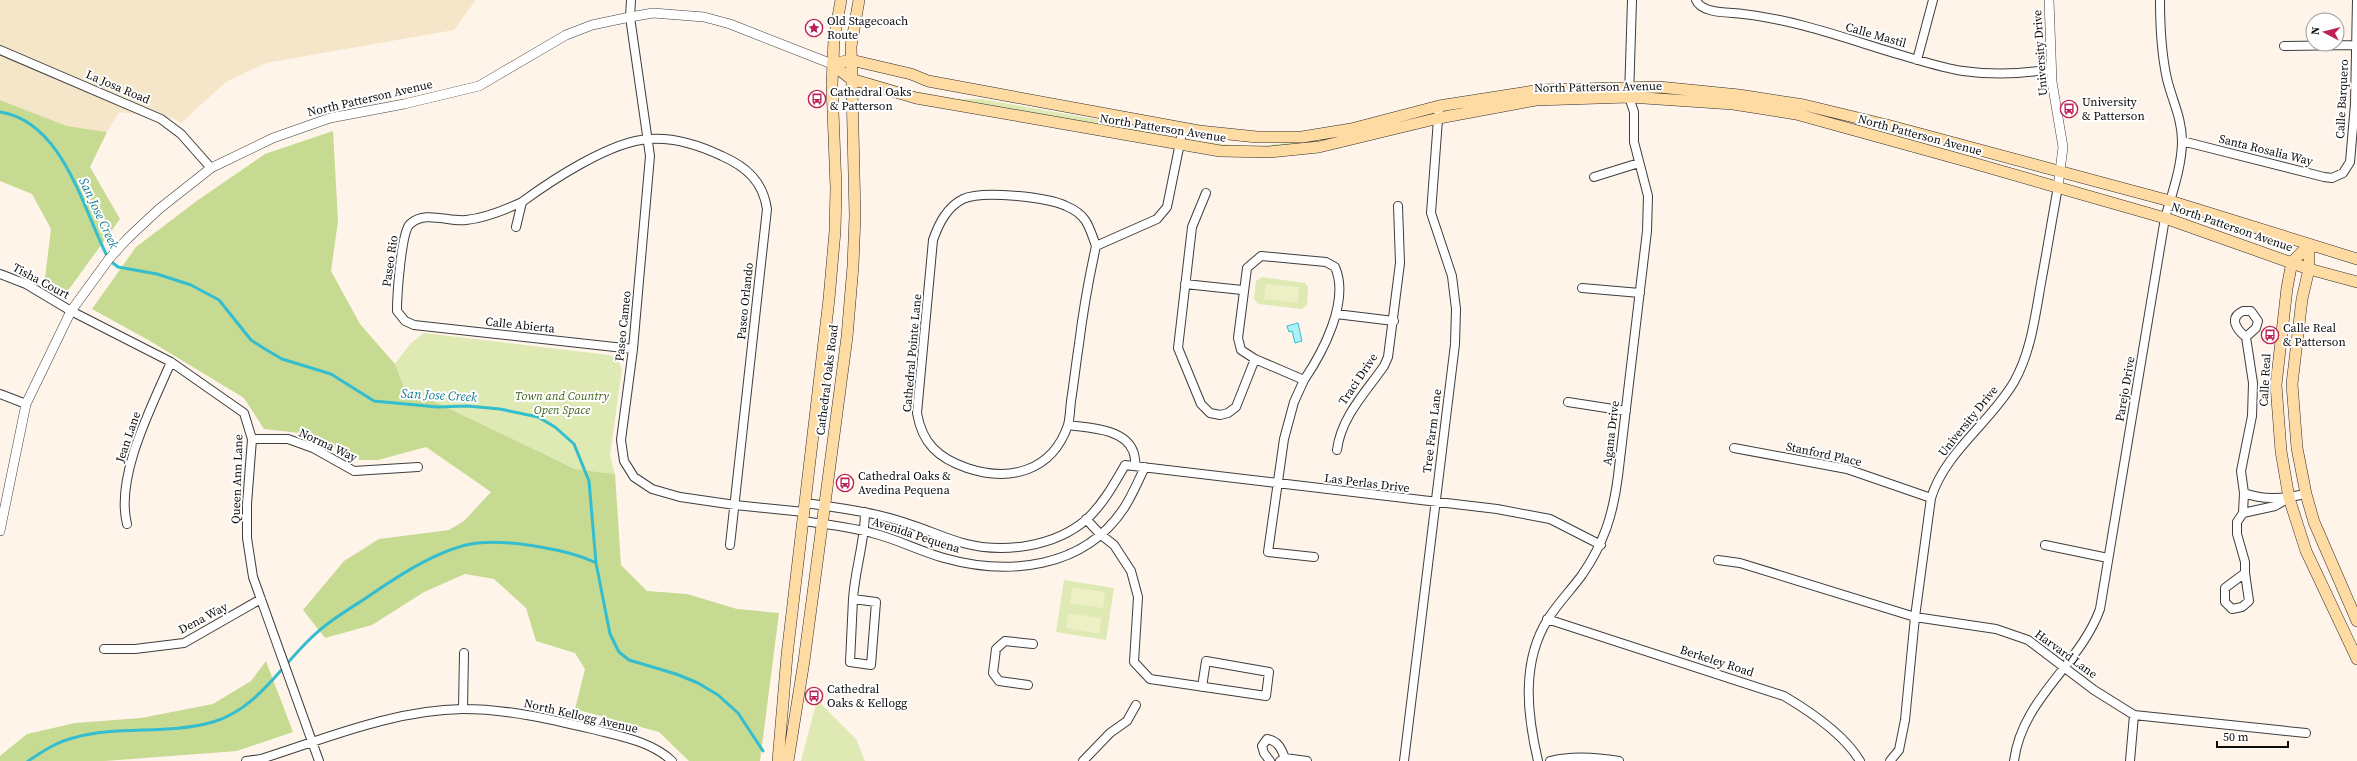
<svg xmlns="http://www.w3.org/2000/svg" width="2357" height="761" viewBox="0 0 2357 761" font-family="'Source Serif 4',serif">
<style>
.farmland{fill:#f5e5c9}
.green{fill:#dee9b3}
.forest{fill:#c7da92}
.pitch{fill:#edf0c5}
.water{fill:#adf0f7;stroke:#33bdcf}
.lines{fill:none;stroke-linecap:round;stroke-linejoin:round}
.stream{stroke:#33bdcf;stroke-width:3}
.minor-casing{stroke:#3e3e3e;stroke-width:10}
.tertiary-casing{stroke:#3e3e3e;stroke-width:10}
.secondary-casing{stroke:#2d2d2d;stroke-width:12}
.minor{stroke:#fff;stroke-width:8}
.tertiary{stroke:#fff;stroke-width:9}
.secondary{stroke:#ffdba4;stroke-width:11}
.labels{text-anchor:middle;dominant-baseline:central;stroke-width:4;stroke-linejoin:round;paint-order:stroke}
.poi-label{font-size:12px;fill:#0b0b0b;stroke:#fff;text-anchor:start}
.street-label{font-size:12px;fill:#0b0b0b;stroke:#fff}
.park-label{font-size:12px;font-style:italic;fill:#3f631b;stroke:#fff}
.water-label{font-size:13px;font-style:italic;fill:#147d8f;stroke:#fff}
</style>
<rect width="100%" height="100%" fill="#fff4e9"/>
<path class="farmland" d="M0,0h476l-22,30 -188,33 -40,19 -45,41 -8,-5 -54,-6 -12,20 -40,-6 -67,-26z"/>
<path class="green" d="M870,78l44,13 42,8h25l171,30 15,8 -261,-46 -36,-10z
M1345,137c-47,13 -101,15 -148,4l51,6z
M1262,277l43,6 3,4 -1,18 -5,4 -44,-5 -4,-5 2,-18z
M424,333l185,22 8,3 5,11 -12,86 5,19 -40,-5 -171,-82 -9,-23 15,-20z
M1064,580l50,8 -8,52 -50,-8z
M817,700l39,39 9,22h-64z"/>
<path class="forest" d="M0,100l67,26 40,6 -17,35 30,52 -53,73 -22,-14 6,-49 -19,-35 -32,-13z
M333,131l5,90 -7,50 29,53 35,40 9,23 171,82 40,5 6,91 26,26 40,3 50,15 42,4 -19,148h-71l-30,-29 -84,-23 10,-40 -10,-16 -39,-12 -10,-33 -32,-29 -29,-5 -41,18 -52,33 -47,13 -22,-28 41,-49 35,-22 70,-9 15,-9 27,-29 -65,-45 -48,13h-18l-51,-26 -45,-5 -20,-31 -94,-57 -58,-32 44,-62 62,-47 67,-46z
M266,661l27,71 -56,19 -132,10h-105v-5l27,-22 48,-11 66,-5 72,-14 38,-23z"/>
<path class="pitch" d="M1266,284l33,3 -1,16 -34,-4z
M1072,587l33,5 -2,16 -33,-5z
M1068,613l33,5 -2,16 -33,-6z"/>
<path class="water" d="M1298,323l4,18 -7,2 -3,-12 -3,1 -2,-6z"/>
<g class="lines">
<path class="stream" d="M0,112c64,10 83,98 109,148l9,7 39,7 34,11 28,15 32,40 14,9 17,10 49,15 43,27 63,6 30,-1 33,3 38,8 17,10 19,17 15,37 7,82 14,71 9,18 10,8 47,14 22,9 20,12 20,18 25,38
M28,761c14,-9 28,-19 45,-23 45,-13 94,-3 140,-16 43,-13 66,-53 96,-82 17,-17 37,-29 57,-42 29,-20 69,-47 105,-54 31,-6 97,5 125,19"/>
<defs>
<path id="minor" d="M631,0l-1,17 20,139 -17,193 -12,91 3,21 10,16 18,12 28,8 55,8 69,7
M1696,0c6,14 33,12 47,14 54,6 107,26 158,41 21,6 41,13 62,16 29,4 60,3 88,-2
M2284,46l73,-1
M0,50l161,69 20,15 30,34
M1917,60l16,-60
M2182,141l142,36 8,1 11,-5 7,-11 5,-58 2,-104
M1594,177l45,-14
M1206,193l-14,34 -14,121 23,56 9,9 10,2 8,-2 8,-6 19,-48
M522,202c-17,8 -37,16 -56,18 -18,2 -41,-10 -56,4 -9,8 -13,73 -13,87l8,10 9,4 219,24
M516,227l6,-25c30,-22 89,-61 127,-63 26,-2 50,6 73,17 25,11 41,26 45,53l-37,336
M1096,246c-3,-8 -6,-19 -11,-26 -4,-6 -12,-11 -19,-14 -19,-9 -84,-16 -103,-7 -16,8 -24,24 -30,41l-16,173c5,30 21,45 50,55 42,14 85,4 101,-43 2,-7 2,-16 3,-24 3,-19 5,-38 8,-57 4,-33 10,-66 17,-98l61,-27 10,-12 16,-79
M1261,256l65,6 9,5c15,34 -12,85 -31,113l-49,-21 -14,-9 -3,-12 9,-70z
M0,274l26,10 45,27 100,51 73,51 8,26 -5,65v34l6,39 66,184
M1185,284l57,6
M1582,288l58,5
M2243,311h8l7,10 -2,7 -10,9c-9,-7 -18,-19 -3,-26z
M1336,314l58,7
M1304,380l-10,22 -10,37 -16,113 46,5
M0,394l26,10
M1568,402l58,9
M1068,425c20,3 56,3 65,26 2,4 2,11 3,15
M252,439h36l25,9 41,23 64,-4
M1734,448l113,21 84,29
M1337,450c4,-33 29,-58 47,-84l4,-9 12,-94 -2,-57
M2244,493c21,8 41,5 62,1
M806,503c33,5 68,9 100,20 20,6 38,15 57,20 40,11 92,4 124,-24 16,-15 27,-35 38,-54l372,44 53,10 51,26
M2243,513l32,-7 12,-7
M1086,519l14,15 14,11 17,26 7,26 -4,65 16,17 116,17 3,-24 -63,-11 -4,26
M803,521c23,3 47,6 69,12 25,6 47,18 72,25 64,18 140,11 180,-50 8,-12 14,-27 21,-41
M127,524c-12,-48 25,-118 44,-162
M2045,545l63,13
M1718,560l22,3 175,54 81,12 32,11 66,50 40,25 172,18
M2245,573v-11l-8,-28v-12l6,-9 1,-20 -3,-22 11,-55 1,-33 -7,-46
M2245,573l4,28 -7,6 -10,2 -7,-7v-14z
M853,599l-3,63 21,3 5,-63 -23,-3c2,-30 12,-58 12,-87
M1547,619l237,77c27,16 60,38 76,65
M104,649h31l49,-6 77,-44
M1028,685l-29,-4 -6,-8 3,-24 9,-8 28,3
M463,709l1,-56
M246,761l15,-2c66,-21 132,-49 202,-50 44,0 87,10 129,20 27,7 59,12 80,32
M1083,761l27,-28 17,-12 9,-16
M1270,761l-6,-8 -2,-7 5,-7c11,2 14,9 18,19
M1280,761l5,-3 22,3
M1404,761l51,-417 1,-35 -4,-33 -21,-63 8,-107
M1538,761c-11,-47 -17,-99 10,-142 10,-16 23,-29 34,-44 22,-32 31,-60 36,-99l29,-245 1,-35 -14,-54v-30l-5,-15 3,-97
M1550,761c23,-6 46,-4 69,0
M1890,761l9,-11 6,-30 10,-103 16,-119c14,-46 59,-75 83,-116 17,-30 21,-65 27,-99 6,-32 11,-64 17,-96
M2014,761c8,-63 66,-96 86,-152l65,-391c7,-24 17,-52 17,-77 0,-23 -10,-41 -15,-62 -6,-27 -7,-52 -7,-79
M2130,761l4,-46"/>
<path id="tertiary" d="M2049,0l3,82 11,65 -5,40
M0,531l26,-127 45,-93 38,-52 18,-20 32,-30 52,-41 62,-30 57,-20 74,-14 75,-18 87,-51 26,-10 38,-8 23,-4 51,4 26,7 102,40"/>
<path id="secondary" d="M832,64l19,15 65,19 304,53 49,1 50,-5 120,-29 97,-18 93,-3 104,7 63,10 170,47 199,57 144,51 48,13
M832,64l19,-4 60,14 17,7 271,50 58,6h45l49,-8 88,-23 101,-16 119,-3 80,8 65,10 83,20 283,76 187,58
M2309,245l-17,17 -5,26 -11,97 5,66 8,47 17,53 51,108
M2309,245v24l-7,30 -10,85 5,64 9,46 8,28 43,99
M778,761l9,-106 42,-356 6,-68 1,-43 -4,-103 2,-46 7,-39
M788,761l16,-100 43,-324 6,-71 2,-50 -4,-170 8,-46"/>
</defs>
<use href="#minor" class="minor-casing"/>
<use href="#tertiary" class="tertiary-casing"/>
<use href="#secondary" class="secondary-casing"/>
<use href="#minor" class="minor"/>
<use href="#tertiary" class="tertiary"/>
<use href="#secondary" class="secondary"/>
</g>
<defs>
<symbol id="sight-ring" viewBox="-11 -11 22 22"><circle r="9.5" fill="#fff" stroke="#bc2255" stroke-width="1.5"/><path d="M0-6L1.8-2.2L6-1.7L2.9 1.2L3.7 5.4L0 3.3L-3.7 5.4L-2.9 1.2L-6-1.7L-1.8-2.2Z" fill="#bc2255"/></symbol>
<symbol id="bus-ring" viewBox="-11 -11 22 22"><circle r="9.5" fill="#fff" stroke="#bc2255" stroke-width="1.5"/><path d="M-5-6H5V4H4V6H2V4H-2V6H-4V4H-5ZM-3.5-4V0h7V-4ZM-3.5 1.2v1.5H-2V1.2ZM2 1.2v1.5H3.5V1.2Z" fill="#bc2255"/></symbol>
</defs>
<g fill-rule="evenodd">
<use href="#sight-ring" x="804" y="18" width="20" height="20"/>
<use href="#bus-ring" x="807" y="89" width="20" height="20"/>
<use href="#bus-ring" x="2059" y="99" width="20" height="20"/>
<use href="#bus-ring" x="2260" y="325" width="20" height="20"/>
<use href="#bus-ring" x="835" y="473" width="20" height="20"/>
<use href="#bus-ring" x="804" y="686" width="20" height="20"/>
</g>
<g class="labels">
<g class="poi-label">
<text x="827" y="21">Old Stagecoach<tspan x="827" dy="14">Route</tspan></text>
<text x="830" y="92">Cathedral Oaks<tspan x="830" dy="14">&amp; Patterson</tspan></text>
<text x="2082" y="102">University<tspan x="2082" dy="14">&amp; Patterson</tspan></text>
<text x="2283" y="328">Calle Real<tspan x="2283" dy="14">&amp; Patterson</tspan></text>
<text x="858" y="476">Cathedral Oaks &amp;<tspan x="858" dy="14">Avedina Pequena</tspan></text>
<text x="827" y="689">Cathedral<tspan x="827" dy="14">Oaks &amp; Kellogg</tspan></text>
</g>
<g class="street-label">
<text transform="translate(1876 35) rotate(16)">Calle Mastil</text>
<text transform="translate(2040 53) rotate(-94)">University Drive</text>
<text transform="translate(118 87) rotate(23)">La Josa Road</text>
<text transform="translate(1598 87) rotate(-1)">North Patterson Avenue</text>
<text transform="translate(370 98) rotate(-13)">North Patterson Avenue</text>
<text transform="translate(2342 99) rotate(-87)">Calle Barquero</text>
<text transform="translate(1163 128) rotate(9)">North Patterson Avenue</text>
<text transform="translate(1920 135) rotate(15)">North Patterson Avenue</text>
<text transform="translate(2266 150) rotate(14)">Santa Rosalia Way</text>
<text transform="translate(2232 227) rotate(19)">North Patterson Avenue</text>
<text transform="translate(390 261) rotate(-82)">Paseo Rio</text>
<text transform="translate(41 281) rotate(28)">Tisha Court</text>
<text transform="translate(745 301) rotate(-84)">Paseo Orlando</text>
<text transform="translate(520 325) rotate(6)">Calle Abierta</text>
<text transform="translate(623 326) rotate(-84)">Paseo Cameo</text>
<text transform="translate(912 353) rotate(-85)">Cathedral Pointe Lane</text>
<text transform="translate(1358 379) rotate(-56)">Traci Drive</text>
<text transform="translate(827 380) rotate(-83)">Cathedral Oaks Road</text>
<text transform="translate(2265 380) rotate(-87)">Calle Real</text>
<text transform="translate(2125 389) rotate(-80)">Parejo Drive</text>
<text transform="translate(1968 421) rotate(-51)">University Drive</text>
<text transform="translate(1432 431) rotate(-83)">Tree Farm Lane</text>
<text transform="translate(1611 433) rotate(-83)">Agana Drive</text>
<text transform="translate(128 437) rotate(-71)">Jean Lane</text>
<text transform="translate(328 445) rotate(25)">Norma Way</text>
<text transform="translate(1824 454) rotate(12)">Stanford Place</text>
<text transform="translate(237 479) rotate(-88)">Queen Ann Lane</text>
<text transform="translate(1367 483) rotate(7)">Las Perlas Drive</text>
<text transform="translate(916 535) rotate(18)">Avenida Pequena</text>
<text transform="translate(203 618) rotate(-28)">Dena Way</text>
<text transform="translate(2066 654) rotate(36)">Harvard Lane</text>
<text transform="translate(1717 661) rotate(18)">Berkeley Road</text>
<text transform="translate(581 716) rotate(13)">North Kellogg Avenue</text>
</g>
<g class="park-label">
<text x="562" y="396">Town and Country<tspan x="562" dy="14">Open Space</tspan></text>
</g>
<g class="water-label">
<text transform="translate(99 213) rotate(65)">San Jose Creek</text>
<text transform="translate(439 395) rotate(3)">San Jose Creek</text>
</g>
</g>
<g transform="translate(2325 32) rotate(277)"><circle r="19" fill="#ffffff" stroke="#9d9d9d"/>
<path d="M0-3L7 15L0 10L-7 15Z" fill="#bc2255"/>
<text y="-6" font-size="11" font-weight="bold" text-anchor="middle" fill="#0b0b0b">N</text>
</g>
<path d="M2217 741v6h71v-6" fill="none" stroke="#0b0b0b" stroke-width="2"/>
<text x="2223" y="741" font-size="12" fill="#0b0b0b" stroke="#ffffff" stroke-width="3" paint-order="stroke">50 m</text>
</svg>
